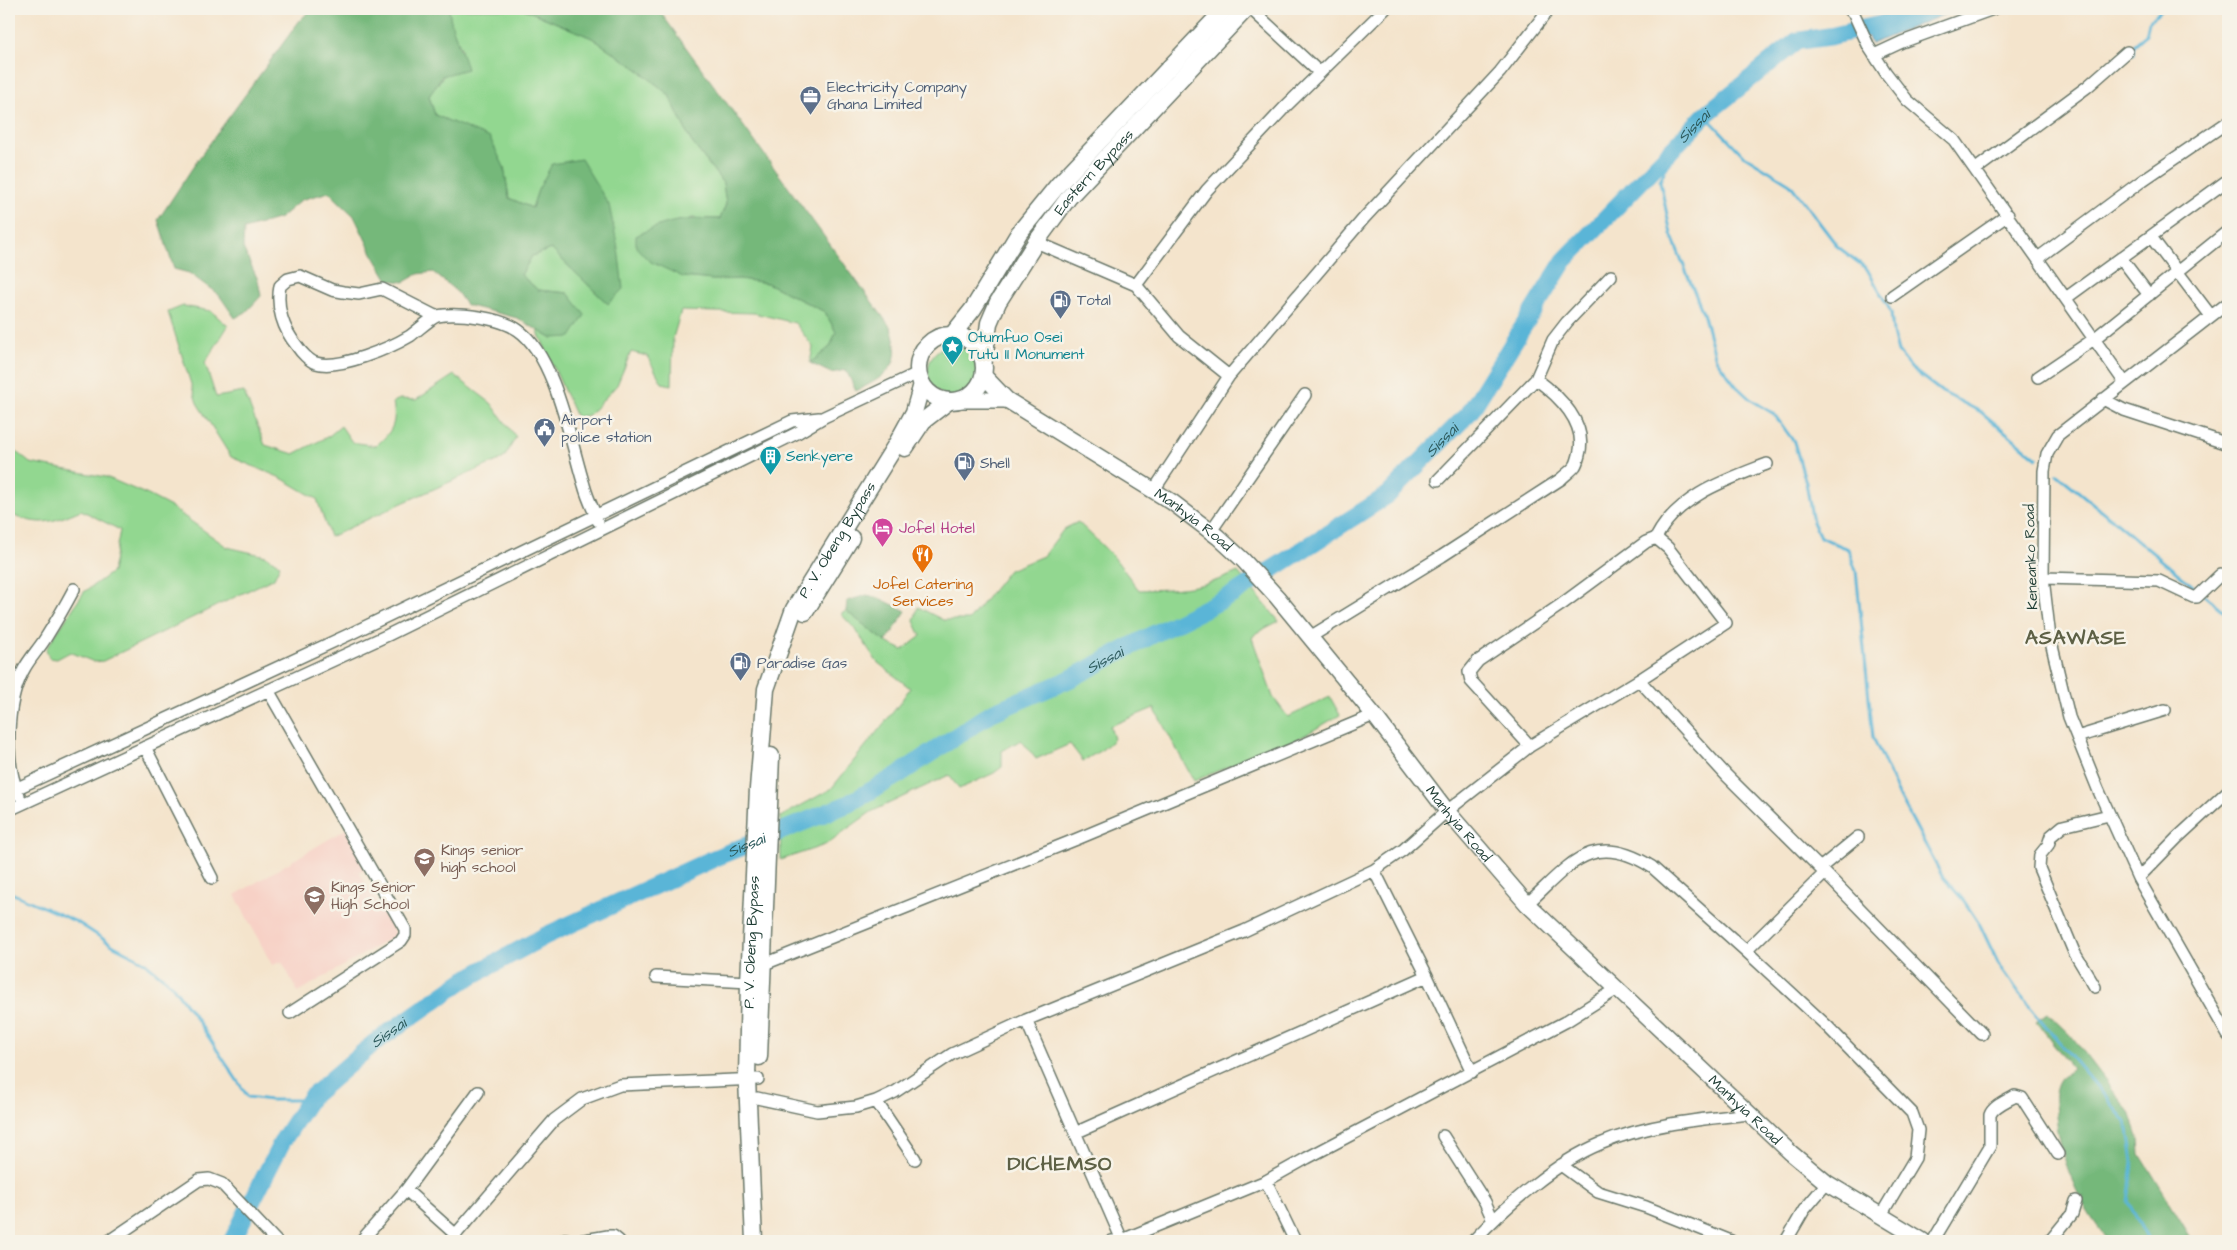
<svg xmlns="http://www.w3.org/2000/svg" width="2237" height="1250" viewBox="0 0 2237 1250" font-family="'Architects Daughter',sans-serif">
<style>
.built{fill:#f7d1c6}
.green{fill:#92d790;stroke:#588a62}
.forest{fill:#75b87a;stroke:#4a7a57}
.water{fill:#5ab5d7;stroke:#3c7986}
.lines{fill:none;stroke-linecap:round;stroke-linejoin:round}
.stream{stroke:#5ab5d7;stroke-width:3}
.river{stroke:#5ab5d7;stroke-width:18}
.minor-casing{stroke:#6a7769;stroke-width:14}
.major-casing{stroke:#6a7769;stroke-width:18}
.highway-casing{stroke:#6a7769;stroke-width:19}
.minor{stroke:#fff;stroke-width:11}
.major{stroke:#fff;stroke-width:15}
.highway{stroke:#fff;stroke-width:16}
.labels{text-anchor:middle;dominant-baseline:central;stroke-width:5;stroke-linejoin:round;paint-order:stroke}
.service-label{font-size:15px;fill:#4e5e75;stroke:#f7f3e8;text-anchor:start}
.street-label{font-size:15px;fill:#1f3d34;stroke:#f7f3e8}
.culture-label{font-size:15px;fill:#0d838f;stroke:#f7f3e8;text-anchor:start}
.hotel-label{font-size:15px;fill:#b23c85;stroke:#f7f3e8;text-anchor:start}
.food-label{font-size:15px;fill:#c56008;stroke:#f7f3e8}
.education-label{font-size:15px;fill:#785e54;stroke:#f7f3e8;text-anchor:start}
.water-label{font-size:16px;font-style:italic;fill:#2e5b5d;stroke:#f7f3e8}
.district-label{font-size:20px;font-weight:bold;letter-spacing:1px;fill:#5d6045;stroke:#f7f3e8}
</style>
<rect width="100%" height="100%" fill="#f7f3e8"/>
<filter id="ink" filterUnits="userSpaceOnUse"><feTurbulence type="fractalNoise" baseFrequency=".02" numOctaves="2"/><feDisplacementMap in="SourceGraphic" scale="10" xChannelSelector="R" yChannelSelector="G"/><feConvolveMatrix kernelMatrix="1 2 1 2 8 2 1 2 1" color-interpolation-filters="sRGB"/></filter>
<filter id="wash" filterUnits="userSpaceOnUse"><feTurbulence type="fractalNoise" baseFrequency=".0096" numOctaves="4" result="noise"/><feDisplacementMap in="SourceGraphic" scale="20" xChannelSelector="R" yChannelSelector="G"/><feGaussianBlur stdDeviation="1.12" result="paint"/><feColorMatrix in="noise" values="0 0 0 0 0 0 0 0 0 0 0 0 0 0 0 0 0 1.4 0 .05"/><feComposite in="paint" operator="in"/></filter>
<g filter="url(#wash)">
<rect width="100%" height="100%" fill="#f4e4cc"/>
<path class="built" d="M346,829l23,38 -10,5 37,63 -98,57 -16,-30 -10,3 -37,-70z"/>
<path class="green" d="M449,9h75l68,29 47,32 30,25 22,46 32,42 3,21 -6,15 -29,-1 -8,59 30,3 27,-1 27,4 58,29 11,20 -6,15 -20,16 3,-16 -18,-24 -41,-10 -73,-2 -8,27 -1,47 -10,-2 -15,-27 -16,-4 -14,33 -28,30 -13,2 -39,-87 14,8 17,-45 -30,-3 -17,-15 11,-19 19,-7 57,55 -70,-114 -6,18 -23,-10 -5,-31 -51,-44 -18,-8 -6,-19 33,-46 -12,-26z
M183,306l28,5 17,15 -23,37 11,34 28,-5 21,53 29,9 35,-18 12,-10 11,16 24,4c16,-15 21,-21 17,-44l7,-3 16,1 38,-25 37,28 25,34 -12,21 -104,46 -70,33 -13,-38 -36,-21 -50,-21 -34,-54 -29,-91z
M928 371a26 26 0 1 1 52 0a26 26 0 1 1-52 0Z
M9,446l21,17 76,14 42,18 23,12 56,40 39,9 14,9 -6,13 -171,83 -9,1 -24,-10 -13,7 -8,-1 -3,-9 38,-57 28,-20 8,-42 -39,-20c-31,13 -39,17 -72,4z
M1078,522l35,34 26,34c40,-1 61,-1 99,-18l41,49 -23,12 -4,5 21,59 15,20 42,-20 10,18 -49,28 -45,16 -52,22 -40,-73 -44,18 4,13 -11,10 -20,12 -13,-17 -34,15 -15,-19 -19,11v16l-8,6 -35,16 -10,-14 -78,37 -46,33 -44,15 -1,-43 51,-28 66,-82 13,-19 -33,-26 -21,-32 -15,-16 5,-3 40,31 17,8 18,-14 -7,-15 4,-14 25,13h26l40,-50 34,-14 21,-27z"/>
<path class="forest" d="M312,9h137c2,21 12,39 18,60l-25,7 -13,20 6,19 55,23 14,29 5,31 23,10 6,-18 14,-26 29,-5 28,46 9,43 5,41 -15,15 -57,-55 -19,7 -11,19 17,15 30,3 17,22 -14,22 -20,1 -34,-20 -51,-13 -9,-13 -24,-20 -15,2 -14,8 -16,-2 -16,-27 -18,-37 -25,-24 -28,8 -21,18 -36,11 -1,19 15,32 3,16 -15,16 -11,6 -16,-23 -30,-22 -15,-4 -16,-49 41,-62 101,-138z
M524,9h134l233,319c13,37 -3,47 -35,63l-10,-21 -15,3 -21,-10 20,-16 6,-15 -11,-20 -58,-29 -27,-4 -27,1 -30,-3 -34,-16 -13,-14v-11c31,-16 49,-18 84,-17l6,-15 -3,-21 -32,-42 -22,-46 -30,-25 -47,-32z
M867,595l12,3 27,13 -20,31 -40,-31 1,-10z
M2048,1013l22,21 60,78 9,27 1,15 53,87h-84c-30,-35 -48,-79 -53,-125 0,-8 -3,-20 0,-27 2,-9 9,-15 16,-21l-36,-47z"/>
<path class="water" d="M1898,9h60l-87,35 -9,-21z"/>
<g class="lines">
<path class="stream" d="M2133,54l1,-9 12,-10 3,-13 12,-13
M1705,115l38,40 47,29 48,63 29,22 24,43 2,21 5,19 14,17 30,23 39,20 56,46
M1675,147l-15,34 11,53 32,79 13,46 20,27 14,13 24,15 20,28 12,41 7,39 7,15 28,12 8,22 17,166 26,58 43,81 22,25 16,24 18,38 30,42 99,117 6,40 -5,40 21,39
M2057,474l142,117
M2204,595l24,20
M9,892l68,30 37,24 29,15 28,23 27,37 50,76 22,3h38"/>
<path class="river" id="s1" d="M232,1241l51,-101 28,-43 63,-54 90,-63 81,-44 170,-78 133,-54 50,-29 93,-62 79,-34 82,-44 80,-40 156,-100 82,-83 94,-151 141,-146 92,-74 35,-5 55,-13 36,-14"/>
</g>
</g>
<g filter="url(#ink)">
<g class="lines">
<defs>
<path id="minor" d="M1251,9l69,64
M1849,9l5,5 15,33 17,26 21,27 47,40 171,243
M1874,55l28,-13 91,-33
M1976,169l111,-82 40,-35
M2151,237l60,79
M1036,242l100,43 43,51 50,40
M2038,258l105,-78 85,-58
M2121,258l28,37
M1136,285l71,-95 78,-83 100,-98
M1892,296l116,-81
M2066,298l162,-118
M2228,303l-170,132 -11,19 -3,17 -1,107 7,60 19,79 29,72 40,89 90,157
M435,316l-53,-27 -23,5 -16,-2 -11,-2 -32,-14 -12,3 -8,7c-4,21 3,43 17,60 4,6 12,15 19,17 23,7 74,-15 94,-27 7,-5 21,-18 27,-20 21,-4 64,2 81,14 37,25 53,114 66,155 3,12 9,24 14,36
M2038,377l56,-38 134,-108
M2103,399l21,11 104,34
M1438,480l98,-101
M1154,490l75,-114 136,-159 135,-145 49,-63
M1211,531l94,-136
M1656,538c21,-42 70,-58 111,-74
M2043,578l116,3 34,16h4l23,-22
M1310,637l132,-81 119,-77c4,-4 10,-8 14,-13 2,-3 3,-7 4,-11 9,-32 -20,-59 -43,-76l17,-39 14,-18 44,-46
M1639,680l88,96 98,97 157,161
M268,690l137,239v6l-4,6 -111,72
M2077,737l88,-27
M145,747l67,131
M9,792l341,-158 442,-213 27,-3
M19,795c-15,-33 -13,-92 4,-124 6,-12 15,-21 22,-32 10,-16 20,-33 29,-50
M9,810l379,-175 409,-202 27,-16 94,-44
M1820,868l38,-31
M1374,870l53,106 45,96
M2138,878l39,-40 51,-47
M1527,904c43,-39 65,-75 125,-37l94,84 82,76 84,86 6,17 -3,28 -34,57
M1746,951l79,-78
M762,965l315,-126 297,-124
M656,977l93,5
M2095,987l-21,-35 -35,-84 1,-13 8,-10 3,-9 12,-10 46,-11
M1026,1020l96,220
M757,1098l60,13 39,-4 20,-6 19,-9 57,-38 74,-34 218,-89 130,-61 29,-20 44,-39 83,-65 109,-66 87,-57 -58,-75 -12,-10 -10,4 -84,62 -84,57 -9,11 2,9 59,65
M876,1101l39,58
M1075,1133l352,-157
M1443,1136l42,66 8,18
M1561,1165l37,27 48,15 85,34
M1266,1181l29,60
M406,1190l50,45
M565,1239l10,2
M109,1241l90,-61 10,-1 13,5 54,57
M361,1241l45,-51 72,-98
M450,1241l104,-121 28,-21 38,-14 138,-6
M579,1241l29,-5h5l6,5
M1112,1241l10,-1 144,-59 41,-23 258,-136 52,-33
M1473,1241c33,-35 83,-79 127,-97 47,-20 101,-25 151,-30
M1786,1241l18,-31 23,-27
M1933,1241l57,-95v-31c3,-9 17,-14 25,-19l7,2 36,56
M2050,1241l22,-27 4,-13"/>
<g id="major">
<path id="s2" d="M984,376l23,24 165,102 46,35 25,23 34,37 97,118 73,96 80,93 264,249 36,30 96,58"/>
<path d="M960,400h47"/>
</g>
<g id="highway">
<path d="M953,334l20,-25 46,-76 39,-48 167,-176"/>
<circle cx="951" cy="368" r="33"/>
<path id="s3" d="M984,360l5,-37 9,-21 38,-60 33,-45 177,-188"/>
<path d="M905,448l18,-27 26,-20"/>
<path d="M805,612l46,-74"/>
<path d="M759,1057l12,-301"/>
<path id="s4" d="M754,1241l-7,-162 2,-97 9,-193 8,-100 28,-80 103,-166 17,-31 8,-28"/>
</g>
</defs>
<use href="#minor" class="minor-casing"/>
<use href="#major" class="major-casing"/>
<use href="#highway" class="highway-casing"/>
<use href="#minor" class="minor"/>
<use href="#major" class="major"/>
<use href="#highway" class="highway"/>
</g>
</g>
<defs>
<symbol id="office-pin" viewBox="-11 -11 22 30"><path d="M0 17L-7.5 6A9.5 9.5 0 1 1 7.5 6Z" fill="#5c6f8a" stroke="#f7f3e8"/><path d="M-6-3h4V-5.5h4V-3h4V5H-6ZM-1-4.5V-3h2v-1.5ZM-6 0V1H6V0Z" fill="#fff"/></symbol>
<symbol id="fuel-pin" viewBox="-11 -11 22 30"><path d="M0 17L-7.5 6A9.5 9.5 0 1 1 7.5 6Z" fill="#5c6f8a" stroke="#f7f3e8"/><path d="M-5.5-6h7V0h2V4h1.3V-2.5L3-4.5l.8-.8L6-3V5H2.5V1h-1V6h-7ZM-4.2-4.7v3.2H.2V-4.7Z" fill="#fff"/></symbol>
<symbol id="sight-pin" viewBox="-11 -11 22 30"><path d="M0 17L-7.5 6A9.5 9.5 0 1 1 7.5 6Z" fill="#0f9aa8" stroke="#f7f3e8"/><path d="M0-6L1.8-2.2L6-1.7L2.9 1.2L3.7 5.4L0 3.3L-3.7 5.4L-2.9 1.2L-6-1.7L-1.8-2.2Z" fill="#fff"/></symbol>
<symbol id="civic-pin" viewBox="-11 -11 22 30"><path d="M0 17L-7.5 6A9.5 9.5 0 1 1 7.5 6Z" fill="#5c6f8a" stroke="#f7f3e8"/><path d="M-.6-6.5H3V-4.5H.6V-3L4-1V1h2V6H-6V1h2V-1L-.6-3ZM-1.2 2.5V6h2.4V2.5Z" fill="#fff"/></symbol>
<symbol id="building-pin" viewBox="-11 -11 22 30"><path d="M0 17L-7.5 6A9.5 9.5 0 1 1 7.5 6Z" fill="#0f9aa8" stroke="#f7f3e8"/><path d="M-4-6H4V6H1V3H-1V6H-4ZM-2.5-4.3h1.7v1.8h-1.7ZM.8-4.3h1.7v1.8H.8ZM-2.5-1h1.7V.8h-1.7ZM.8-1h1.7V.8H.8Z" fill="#fff"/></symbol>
<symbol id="hotel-pin" viewBox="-11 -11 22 30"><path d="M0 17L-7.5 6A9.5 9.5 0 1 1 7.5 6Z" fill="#d1479c" stroke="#f7f3e8"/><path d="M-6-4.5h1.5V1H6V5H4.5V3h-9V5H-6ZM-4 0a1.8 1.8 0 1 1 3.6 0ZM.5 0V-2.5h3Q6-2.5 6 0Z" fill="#fff"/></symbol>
<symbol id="restaurant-pin" viewBox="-11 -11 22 30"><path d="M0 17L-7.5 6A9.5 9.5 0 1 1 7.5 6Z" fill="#e8710a" stroke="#f7f3e8"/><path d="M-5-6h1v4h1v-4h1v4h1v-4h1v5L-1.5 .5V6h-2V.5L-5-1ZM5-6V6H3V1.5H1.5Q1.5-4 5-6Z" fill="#fff"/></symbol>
<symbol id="school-pin" viewBox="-11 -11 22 30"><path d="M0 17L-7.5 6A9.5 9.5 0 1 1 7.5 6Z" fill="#8d6e63" stroke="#f7f3e8"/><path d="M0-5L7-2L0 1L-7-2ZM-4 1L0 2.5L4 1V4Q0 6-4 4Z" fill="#fff"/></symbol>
</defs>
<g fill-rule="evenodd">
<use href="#office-pin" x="798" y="84" width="25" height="34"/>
<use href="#fuel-pin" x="1048" y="288" width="25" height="34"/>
<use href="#sight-pin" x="940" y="334" width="25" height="34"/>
<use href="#civic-pin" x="532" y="416" width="25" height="34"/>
<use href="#building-pin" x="758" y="444" width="25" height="34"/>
<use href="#fuel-pin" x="952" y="450" width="25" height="34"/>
<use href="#hotel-pin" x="870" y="516" width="25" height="34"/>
<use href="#restaurant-pin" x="910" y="542" width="25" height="34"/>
<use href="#fuel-pin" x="728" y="650" width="25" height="34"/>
<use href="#school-pin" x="412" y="846" width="25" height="34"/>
<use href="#school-pin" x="302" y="884" width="25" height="34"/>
</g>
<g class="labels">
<g class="service-label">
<text x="827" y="87">Electricity Company<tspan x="827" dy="17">Ghana Limited</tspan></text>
<text x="1077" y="300">Total</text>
<text x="561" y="420">Airport<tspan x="561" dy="17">police station</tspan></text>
<text x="980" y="463">Shell</text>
<text x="757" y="663">Paradise Gas</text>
</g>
<g class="street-label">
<text stroke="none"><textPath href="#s3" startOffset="222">Eastern Bypass</textPath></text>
<text stroke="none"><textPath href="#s2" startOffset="255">Manhyia Road</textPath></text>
<text stroke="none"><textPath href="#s4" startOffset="719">P. V. Obeng Bypass</textPath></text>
<text transform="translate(2031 557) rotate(-92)">Keneanko Road</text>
<text stroke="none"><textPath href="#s2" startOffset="660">Manhyia Road</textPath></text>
<text stroke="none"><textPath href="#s4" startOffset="299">P. V. Obeng Bypass</textPath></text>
<text stroke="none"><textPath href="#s2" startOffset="1065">Manhyia Road</textPath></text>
</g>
<g class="culture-label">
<text x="968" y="337">Otumfuo Osei<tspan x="968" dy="17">Tutu II Monument</tspan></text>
<text x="786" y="456">Senkyere</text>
</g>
<g class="hotel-label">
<text x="899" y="528">Jofel Hotel</text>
</g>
<g class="food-label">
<text x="923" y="584">Jofel Catering<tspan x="923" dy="17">Services</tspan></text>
</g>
<g class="education-label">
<text x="441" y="850">Kings senior<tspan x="441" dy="17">high school</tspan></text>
<text x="331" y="887">Kings Senior<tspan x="331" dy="17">High School</tspan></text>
</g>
<g class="water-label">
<text stroke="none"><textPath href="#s1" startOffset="1885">Sissai</textPath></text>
<text stroke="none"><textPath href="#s1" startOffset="1480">Sissai</textPath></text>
<text stroke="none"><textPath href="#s1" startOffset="1075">Sissai</textPath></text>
<text stroke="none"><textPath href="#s1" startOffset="670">Sissai</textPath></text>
<text stroke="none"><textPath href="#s1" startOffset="265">Sissai</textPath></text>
</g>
<g class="district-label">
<text x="2076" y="638">ASAWASE</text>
<text x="1060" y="1164">DICHEMSO</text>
</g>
</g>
<rect width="2237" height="1250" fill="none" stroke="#f7f3e8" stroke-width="30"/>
</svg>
